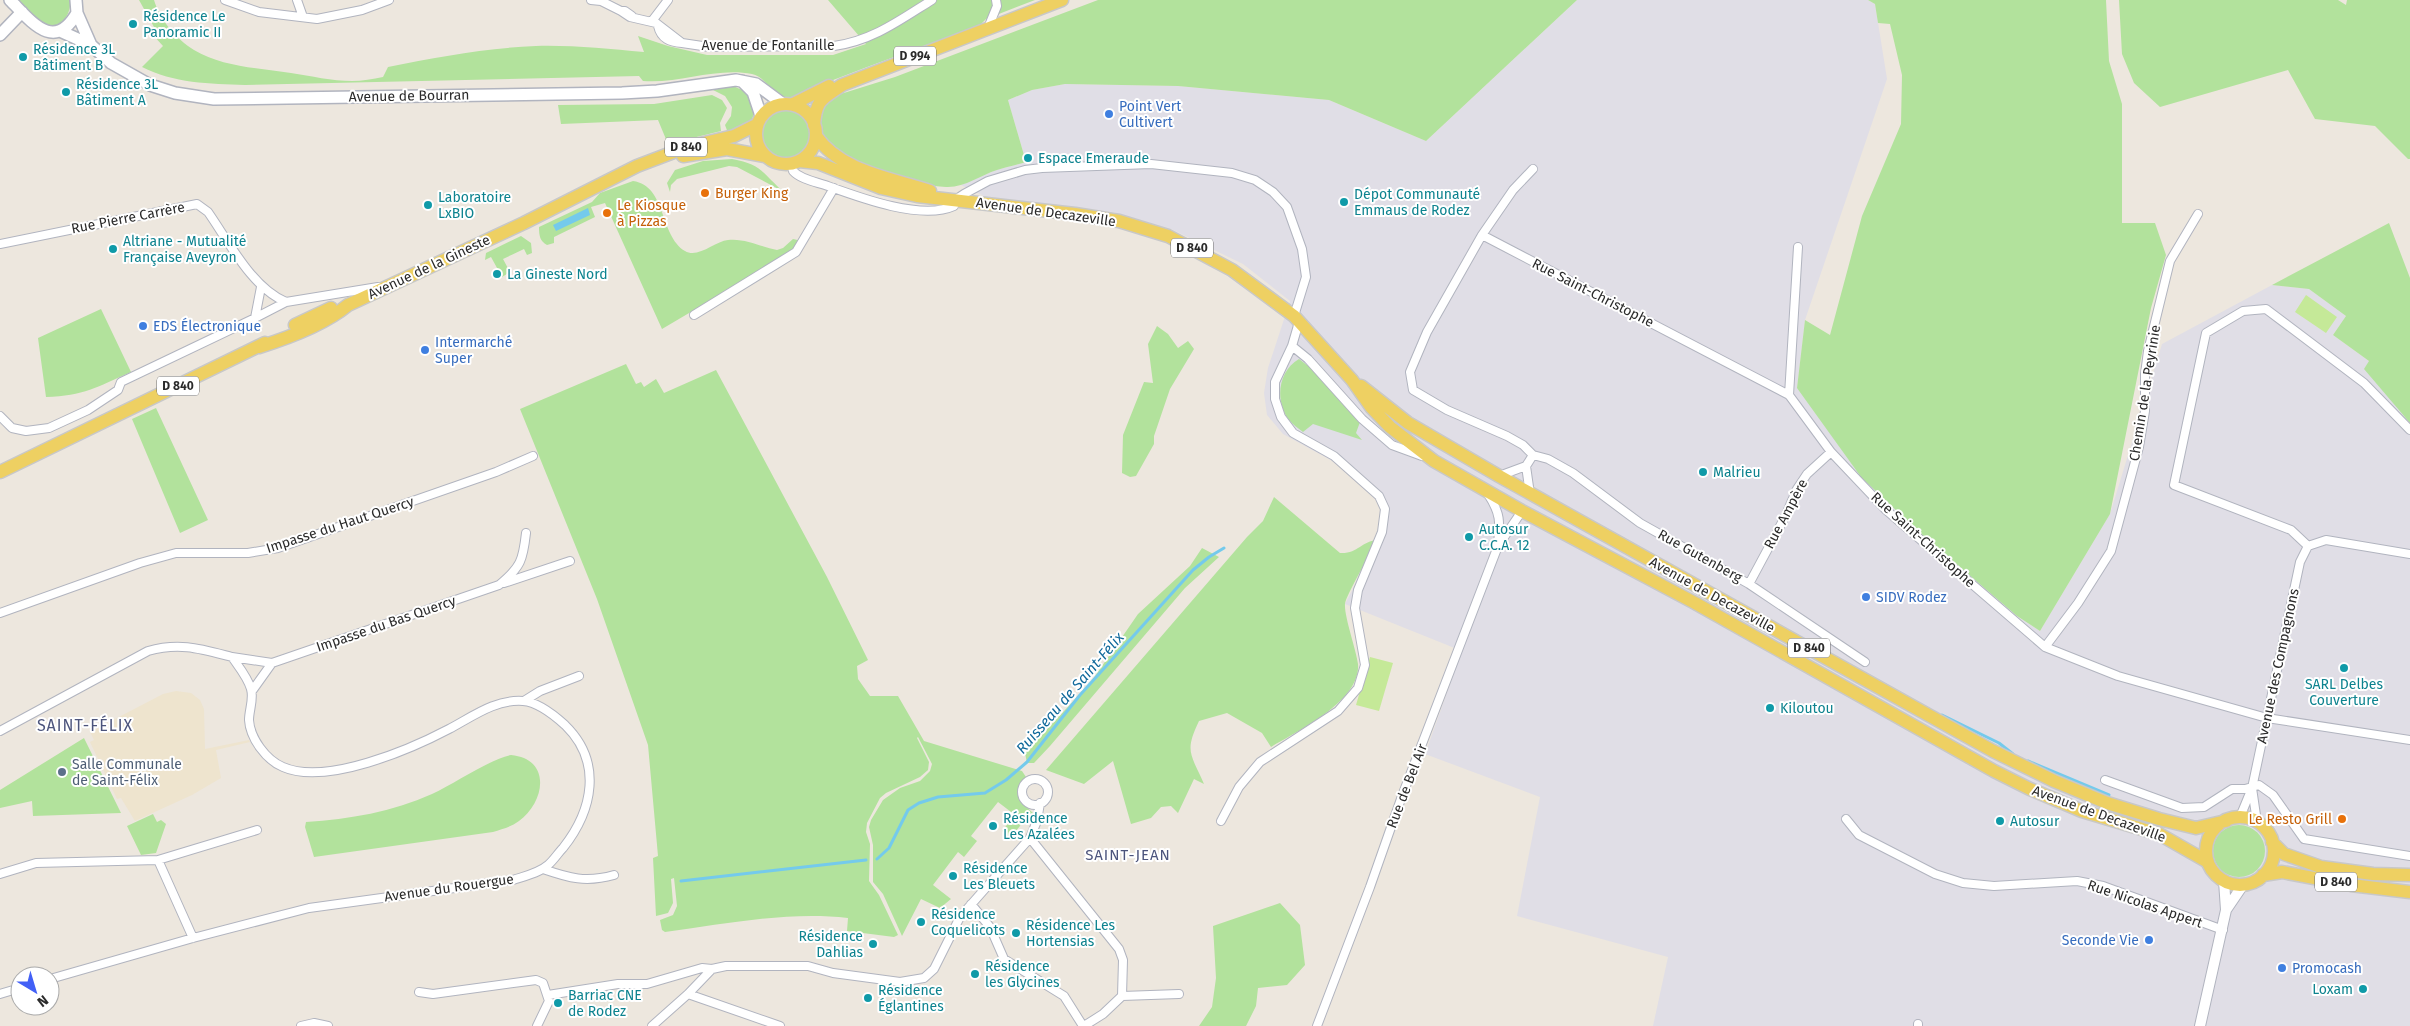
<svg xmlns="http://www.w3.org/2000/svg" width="2410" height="1026" viewBox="0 0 2410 1026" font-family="'Fira Sans',sans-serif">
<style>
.industrial{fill:#e0dee6}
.education{fill:#eee4ce}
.green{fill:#b2e29c}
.pitch{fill:#c5e998}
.water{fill:#74caec}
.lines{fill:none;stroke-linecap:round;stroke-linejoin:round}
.stream{stroke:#74caec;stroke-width:3}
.minor-casing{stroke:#b1b4bf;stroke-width:10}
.tertiary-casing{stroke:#b1b4bf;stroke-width:12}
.secondary-casing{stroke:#b1b4bf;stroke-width:14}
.primary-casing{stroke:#c8c8c8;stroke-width:15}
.minor{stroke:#fff;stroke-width:8}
.tertiary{stroke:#fff;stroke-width:10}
.secondary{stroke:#fff;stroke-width:11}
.primary{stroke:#eed062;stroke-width:12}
.culture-dot{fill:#0f9aa8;stroke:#fff;stroke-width:2}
.shop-dot{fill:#3f7fe0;stroke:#fff;stroke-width:2}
.food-dot{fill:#e8710a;stroke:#fff;stroke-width:2}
.service-dot{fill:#5c6f8a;stroke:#fff;stroke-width:2}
.labels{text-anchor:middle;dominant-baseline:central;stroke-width:4;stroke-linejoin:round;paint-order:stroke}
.shield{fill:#fff;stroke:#6b6b6b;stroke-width:1}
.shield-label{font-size:12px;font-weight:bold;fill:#2b2b2b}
.culture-label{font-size:14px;fill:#0d838f;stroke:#fff;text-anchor:start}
.street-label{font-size:14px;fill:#2b2b2b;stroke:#fff}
.shop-label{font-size:14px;fill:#366cbe;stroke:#fff;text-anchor:start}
.food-label{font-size:14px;fill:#c56008;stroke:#fff;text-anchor:start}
.service-label{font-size:14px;fill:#4e5e75;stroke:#fff;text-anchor:start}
.water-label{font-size:15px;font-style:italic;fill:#10699b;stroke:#fff}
.neighbourhood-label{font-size:15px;letter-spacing:1px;fill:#4c547c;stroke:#fff}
.quarter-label{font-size:16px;letter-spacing:1px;fill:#4c547c;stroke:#fff}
</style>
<rect width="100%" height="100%" fill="#ede7de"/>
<path class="industrial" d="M1577,0h291l7,4 12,75 -82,241 -8,68 220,228 23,15 70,-117 52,-170 110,-59 37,4 37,27 -13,19 36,26 20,36 21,26v603h-757l15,-69 -151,-41 23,-119 -115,-43 37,-103 -117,-47 33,-64 4,-29 -5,-12 -20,-19 -21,-17 -53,-29 -16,-19 -3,-22 4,-25 22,-67 -47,-37 -70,-34 -60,-18 -127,-15 -25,-12 35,-15 30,-8 -18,-62 24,-10 33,-6 113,2 151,14 97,41z"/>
<path class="education" d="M176,691l15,2 9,7 4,9 1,40 44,-9 1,2 -34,8 5,28 -29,17 -57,26 -14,-23 -4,1 -27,-57 4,-2 -4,-8 73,-38z"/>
<path class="green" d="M16,0h54c2,17 -13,33 -30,23 -9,-5 -17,-16 -24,-23z
M139,0h15c6,20 22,39 40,50 28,17 65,18 97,23 20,3 41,8 61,8 10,0 21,-2 31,-4l5,-10c49,-10 98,-19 148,-21 36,-1 72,3 108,6l-6,-16 30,10 39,9h126l33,-11 -38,-44h207l-49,19 -5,5c-50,20 -102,38 -153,58 -10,4 -20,12 -30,15 -23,7 -30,-20 -46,-23 -36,-7 -73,10 -109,7l-4,-5 -394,9c-35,-1 -72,-2 -103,-18l21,-21 -11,-12 2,-7z
M1098,0h479l-151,141 -97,-41 -151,-14 -113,-2 -33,6 -24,10 18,62c-10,3 -20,5 -29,8 -16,5 -33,18 -51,17 -28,-1 -101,-25 -119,-46 -5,-5 -7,-14 -6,-21 0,-10 2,-17 10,-23l64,-20z
M1868,0h238l3,61 13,43v119h33l11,32 -15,53 -41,206 -70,117 -23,-15 -99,-85 -57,-54 -64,-89 8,-68 25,15 32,-119 39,-92 1,-49 -12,-51 -12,-1 -3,-19z
M2119,0h219l8,5 1,-5h63v159h-2l-33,-33 -60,-7 -27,-49 -128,37 -26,-24 -12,-29z
M733,86l14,6c13,28 7,29 -19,41l-3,-8 6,-9 1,-9 -7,-11 -12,-6z
M712,95l10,5 5,8 -7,15 1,8 -53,13 -10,-24 -97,4 -3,-19 96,-1z
M760 134a25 25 0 1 1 50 0a25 25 0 1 1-50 0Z
M732,159c30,5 31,15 52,33l-47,-25 -8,-1 -52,13 -6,6 -1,7 -3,-9 8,-13 28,-9z
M633,181c34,5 26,54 52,70 13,8 30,-10 43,-11 17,-2 33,7 49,10l6,-2 10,-9 9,2 -6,9 -134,79 -57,-126 -14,4 4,10 -41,20v6l-7,2c-7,-4 -8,-9 -8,-18l53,-25 8,-9z
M2389,223l21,55v145l-46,-54 5,-8 -36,-26 13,-19 -37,-27 -37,-4z
M521,236l10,7 1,10 -5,2 -3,-6 -21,10 7,13 -8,5 -11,-20 -6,3 1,-7z
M101,309l30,63c-34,15 -47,24 -85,25l-8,-59z
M1157,326l11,8 10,14 10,-7 6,8 -24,40 -16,47v8l-18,32 -6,1 -8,-4 1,-38 21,-53 9,1 -5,-39z
M1299,359l13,10 45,49 3,4 -4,11 6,7 -49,-16 -10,8c-5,-4 -11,-8 -15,-13 -13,-19 -10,-48 11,-60z
M626,364l10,20 5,-2 3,5 12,-8 8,14 52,-23 111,207 41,83 -11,6 1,13 12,17h28l26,45 98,30 4,6 -8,12 4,14 12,11 -10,-1 -4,13 -12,14 -4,-3 2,-3 -4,-3 13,-16 -17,-13 -27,34 6,5 -13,16 -6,-5 -25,33 18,14 -11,9 -19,-9 -19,37 -19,-42 -10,-12v-37l-4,-18 2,-7 12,-20 17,-12 20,-7 10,-10 2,-7 -14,-27 -1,1 12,24 -1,8 -8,7 -34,16 -6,5 -13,25 -1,9 4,12 -1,37 10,14 19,40 -4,2 -47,-6 1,-13c-61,-7 -122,6 -183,14l-3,-2 -2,-10 13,-5 4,-9 -3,-28 -3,1 2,24 -5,10 -12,3 -3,-58 5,-2 -10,-111 -51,-146 -77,-190z
M156,408l52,112 -28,13 -48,-114z
M1274,497l66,56c18,1 21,-12 38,-13 -6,11 -32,55 -33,64 -1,12 11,45 13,60 3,37 -60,67 -87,83l-9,-14 -35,-20 -28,8c-15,31 -8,33 5,63l-10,-5 -16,34 -7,-7 -10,1 -10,11 -20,6 -18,-63 -29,23 -38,-14 201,-233 16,-16z
M1202,548l17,9 -34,31 -135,158 -16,17h-7l-2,-10 66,-71 47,-68 52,-48z
M84,738l37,75 -88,3 -1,-15 -32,7v-18z
M511,755c41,4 34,47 8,66 -8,6 -17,8 -26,11l-179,25 -9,-30 1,-5c44,-3 86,-10 126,-28 24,-11 56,-34 79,-39z
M153,814l4,8 4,-2 5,4 -10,29 -15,2 -14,-29z
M2213 851a26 26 0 1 1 52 0a26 26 0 1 1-52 0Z
M1280,903l20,22 5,40 -18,20 -29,3 -2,18 -10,20h-47l13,-19 4,-29 -3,-52z"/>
<path class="pitch" d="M2306,295l31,22 -11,16 -31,-21z
M1370,657l23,6 -14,48 -23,-6z"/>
<path class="water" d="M588,208l2,7 -34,16 -3,-6z"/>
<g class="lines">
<path class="stream" d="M1942,715l57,28 14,11
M2028,761l81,34
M877,859l12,-11 19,-38 11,-7 19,-6 47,-4 21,-13 21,-18 53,-67 113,-125 16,-13 15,-9
M681,881l185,-21"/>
<defs>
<path id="minor" d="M225,0l34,12 58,7 45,-9 27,-10
M297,0l6,17
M591,0l10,1 20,10
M632,16l-7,-5h-4l9,6 26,6 26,20c-12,-1 -21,-4 -24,-17
M652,21l16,-21
M988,28l9,-22 -1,-6
M682,43l27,4 125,-1c38,-5 66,-26 98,-46
M791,163c0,1 2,7 2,8 7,8 23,11 32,14 33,12 96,36 129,21l1,-6 9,-6 24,-13 37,-11 17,-2 109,-4 81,9 23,7 18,12 14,15 15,42 4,28 -12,39
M1482,235l31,-45 20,-21
M0,244l197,-40 11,8c21,30 44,76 78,90l92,-15
M694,315l102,-63 38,-64
M255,318l31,-16
M1292,346l16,13 54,60 30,26 30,11
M1789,395l9,-148
M0,416l12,12 14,3 23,-3 39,-18 30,-20 3,-8 134,-64 6,-31
M1533,455l15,4 25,14 67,50 109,61 116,78
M1526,466l7,-11 -10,-10 -16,-9 -60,-26 -34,-20 -3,-18 17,-40 55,-97 307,160 42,57 55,58 159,137 73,29 149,42 143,22
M1499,476l27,-10 4,28
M1488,494c13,20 12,28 10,50
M2308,546l-17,-16 -117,-45 32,-152 37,-22 23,-2 98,74 46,47
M2308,546l18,-6 84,14
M504,583l66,-22
M1749,584l36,-67 12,-28 10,-15 24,-22
M0,613l140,-50 36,-10h72l30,-5 218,-76 37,-16
M2045,647l33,-44 33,-52 28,-104 6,-36v-37l3,-23 22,-90 28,-47
M232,657l40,6
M252,691l20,-28 227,-78c22,-18 24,-25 27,-52
M524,701l16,-10 39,-15
M0,731l148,-80c32,-9 53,-2 84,6 7,10 16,21 19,32 3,10 -2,21 -2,31 1,18 17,40 34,47 43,19 128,-18 166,-38 23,-12 46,-30 74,-28 15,1 31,14 42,24 38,37 28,85 -2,123 -5,5 -9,12 -15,17 -9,8 -23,11 -35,15l-204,28 -116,30 -143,41
M1022 792a13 13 0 1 1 26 0a13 13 0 1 1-26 0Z
M2105,780l77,28 22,-1 28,-18h13l14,-4 14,10 31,44 106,17
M2252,788l5,34
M2240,817l12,-29 48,-226 8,-16
M1846,819l13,16 76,39 28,9 31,3 83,-5 26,5 120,44
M1221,821l18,-34 21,-25 78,-51 20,-23 7,-23 -10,-57 3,-18 24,-58 3,-23 -6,-13 -45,-40 -41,-23 -12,-16 -6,-18v-17l17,-36 7,-24
M1030,838l89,111 4,11 -1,36 -19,18 -19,12
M158,860l99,-30
M543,869c26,9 43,14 71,6
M0,874l36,-11 122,-3 35,78
M971,904l19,23 14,32 60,37 19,30
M419,992l14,2 103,-14 7,3 6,18 -12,25
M0,994l20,-6
M688,994l92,32
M548,995l70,-11h29l55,-16 10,1
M1122,996l57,-2
M1918,1024v2
M301,1026l13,-3 14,3
M652,1026l36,-32 24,-25 14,-3h82l25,7 67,9 24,-4 10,-9 26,-52 70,-79 7,-17 3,-18
M1317,1026l53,-139 32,-91 96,-250 24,-35"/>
<path id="tertiary" d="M2226,910l17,-25
M2200,1026l26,-116 -2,-29"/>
<path id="secondary" d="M10,0c21,21 44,53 67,13
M76,0l1,13 14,32
M60,31l31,14 20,18 39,22 25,8 39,6 408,-6 35,-2 79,-11 20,4 27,20
M0,35l22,-23
M742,81l11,11 8,24"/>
<path id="primary" d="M756 134a30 30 0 1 1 60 0a30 30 0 1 1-60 0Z
M793,104l36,-18
M814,125c2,-26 8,-26 28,-40l220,-85
M816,136c25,36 75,42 114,55
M683,156l44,-7 38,7
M799,161l19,2 63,25 36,8 158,18 44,7 49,15 64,34 62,46 58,64 19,27 19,20 44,34 88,50 173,92 299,168 36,18 52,22 77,23 49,28
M295,325l36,-17
M259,347c29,-9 66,-23 89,-42l176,-82 113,-57 50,-19 47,-11 22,-11
M1361,386l47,37 91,53 494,275 61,30 53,22 52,16 37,9 30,-7
M0,472l265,-129
M2206 851a34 34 0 1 1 68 0a34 34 0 1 1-68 0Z
M2272,842l12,12 37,13 52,7 37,1
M2263,875l19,-3 69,13 59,7"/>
</defs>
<use href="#minor" class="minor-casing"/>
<use href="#tertiary" class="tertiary-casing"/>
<use href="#secondary" class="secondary-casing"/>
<use href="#primary" class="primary-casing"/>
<use href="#minor" class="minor"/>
<use href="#tertiary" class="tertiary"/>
<use href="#secondary" class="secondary"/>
<use href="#primary" class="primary"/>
</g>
<g class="culture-dot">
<circle cx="133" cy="24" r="5"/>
<circle cx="23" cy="57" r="5"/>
<circle cx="66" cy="92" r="5"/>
<circle cx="1028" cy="158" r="5"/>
<circle cx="1344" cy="202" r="5"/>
<circle cx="428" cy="205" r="5"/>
<circle cx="113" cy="249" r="5"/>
<circle cx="497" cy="274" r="5"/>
<circle cx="1703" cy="472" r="5"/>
<circle cx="1469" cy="537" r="5"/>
<circle cx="2344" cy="668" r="5"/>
<circle cx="1770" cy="708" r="5"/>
<circle cx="2000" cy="821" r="5"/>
<circle cx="993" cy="826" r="5"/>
<circle cx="953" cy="876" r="5"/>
<circle cx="921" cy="922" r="5"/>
<circle cx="1016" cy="933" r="5"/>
<circle cx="873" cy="944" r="5"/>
<circle cx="975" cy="974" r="5"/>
<circle cx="2363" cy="989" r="5"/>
<circle cx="868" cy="998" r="5"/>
<circle cx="558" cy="1003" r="5"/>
</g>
<g class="shop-dot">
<circle cx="1109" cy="114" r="5"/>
<circle cx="143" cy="326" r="5"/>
<circle cx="425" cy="350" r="5"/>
<circle cx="1866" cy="597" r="5"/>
<circle cx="2149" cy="940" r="5"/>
<circle cx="2282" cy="968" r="5"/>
</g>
<g class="food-dot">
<circle cx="705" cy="193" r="5"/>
<circle cx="607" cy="213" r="5"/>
<circle cx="2342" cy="819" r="5"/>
</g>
<circle class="service-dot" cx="62" cy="772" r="5"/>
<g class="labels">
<g class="shield">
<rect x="894" y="46.5" width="42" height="19" rx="4"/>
<rect x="665" y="137.5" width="42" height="19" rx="4"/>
<rect x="1171" y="238.5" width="42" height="19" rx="4"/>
<rect x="157" y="376.5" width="42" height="19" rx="4"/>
<rect x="1788" y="638.5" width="42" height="19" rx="4"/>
<rect x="2315" y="872.5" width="42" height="19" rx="4"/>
</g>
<g class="shield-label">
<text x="915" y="56">D 994</text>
<text x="686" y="147">D 840</text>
<text x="1192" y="248">D 840</text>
<text x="178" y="386">D 840</text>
<text x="1809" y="648">D 840</text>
<text x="2336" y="882">D 840</text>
</g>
<g class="culture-label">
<text x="143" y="16">Résidence Le<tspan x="143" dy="16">Panoramic II</tspan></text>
<text x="33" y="49">Résidence 3L<tspan x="33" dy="16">Bâtiment B</tspan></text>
<text x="76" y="84">Résidence 3L<tspan x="76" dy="16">Bâtiment A</tspan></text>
<text x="1038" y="158">Espace Emeraude</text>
<text x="1354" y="194">Dépot Communauté<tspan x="1354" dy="16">Emmaus de Rodez</tspan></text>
<text x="438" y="197">Laboratoire<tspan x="438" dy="16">LxBIO</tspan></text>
<text x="123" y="241">Altriane - Mutualité<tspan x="123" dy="16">Française Aveyron</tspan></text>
<text x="507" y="274">La Gineste Nord</text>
<text x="1713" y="472">Malrieu</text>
<text x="1479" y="529">Autosur<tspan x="1479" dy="16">C.C.A. 12</tspan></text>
<text x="2344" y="684" text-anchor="middle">SARL Delbes<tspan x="2344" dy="16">Couverture</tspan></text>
<text x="1780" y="708">Kiloutou</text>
<text x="1003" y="818">Résidence<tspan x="1003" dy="16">Les Azalées</tspan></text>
<text x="2010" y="821">Autosur</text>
<text x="963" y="868">Résidence<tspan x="963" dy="16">Les Bleuets</tspan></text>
<text x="931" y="914">Résidence<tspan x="931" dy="16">Coquelicots</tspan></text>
<text x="1026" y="925">Résidence Les<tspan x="1026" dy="16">Hortensias</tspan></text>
<text x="863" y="936" text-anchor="end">Résidence<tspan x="863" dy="16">Dahlias</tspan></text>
<text x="985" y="966">Résidence<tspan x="985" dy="16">les Glycines</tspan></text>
<text x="2353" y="989" text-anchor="end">Loxam</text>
<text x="878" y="990">Résidence<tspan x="878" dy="16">Églantines</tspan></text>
<text x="568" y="995">Barriac CNE<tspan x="568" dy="16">de Rodez</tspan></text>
</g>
<g class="street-label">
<text x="768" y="45">Avenue de Fontanille</text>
<text transform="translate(409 96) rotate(-1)">Avenue de Bourran</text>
<text transform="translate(1046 212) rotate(8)">Avenue de Decazeville</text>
<text transform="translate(128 218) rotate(-11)">Rue Pierre Carrère</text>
<text transform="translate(429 267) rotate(-25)">Avenue de la Gineste</text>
<text transform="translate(1593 293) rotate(27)">Rue Saint-Christophe</text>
<text transform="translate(2145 393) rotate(-81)">Chemin de la Peyrinie</text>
<text transform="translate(1786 514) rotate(-62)">Rue Ampère</text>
<text transform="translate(340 525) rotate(-18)">Impasse du Haut Quercy</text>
<text transform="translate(1923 540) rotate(42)">Rue Saint-Christophe</text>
<text transform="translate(1700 556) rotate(29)">Rue Gutenberg</text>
<text transform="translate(1712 595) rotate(29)">Avenue de Decazeville</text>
<text transform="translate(386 624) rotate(-19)">Impasse du Bas Quercy</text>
<text transform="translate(2278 666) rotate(-78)">Avenue des Compagnons</text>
<text transform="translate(1407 786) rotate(-69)">Rue de Bel Air</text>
<text transform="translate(2099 814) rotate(20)">Avenue de Decazeville</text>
<text transform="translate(449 888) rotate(-8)">Avenue du Rouergue</text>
<text transform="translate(2145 904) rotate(19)">Rue Nicolas Appert</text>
</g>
<g class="shop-label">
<text x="1119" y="106">Point Vert<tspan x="1119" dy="16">Cultivert</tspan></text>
<text x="153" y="326">EDS Électronique</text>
<text x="435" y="342">Intermarché<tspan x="435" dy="16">Super</tspan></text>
<text x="1876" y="597">SIDV Rodez</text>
<text x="2139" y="940" text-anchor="end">Seconde Vie</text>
<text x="2292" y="968">Promocash</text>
</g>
<g class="food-label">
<text x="715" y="193">Burger King</text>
<text x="617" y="205">Le Kiosque<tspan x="617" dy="16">à Pizzas</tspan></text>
<text x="2332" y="819" text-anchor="end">Le Resto Grill</text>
</g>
<g class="service-label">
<text x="72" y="764">Salle Communale<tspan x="72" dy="16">de Saint-Félix</tspan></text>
</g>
<g class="water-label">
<text transform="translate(1070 693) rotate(-49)">Ruisseau de Saint-Félix</text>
</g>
<g class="neighbourhood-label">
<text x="1128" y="855">SAINT-JEAN</text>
</g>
<g class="quarter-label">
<text x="85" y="725">SAINT-FÉLIX</text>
</g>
</g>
<g transform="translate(35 991) rotate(142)"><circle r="24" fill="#ffffff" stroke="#aaaaaa"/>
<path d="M0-4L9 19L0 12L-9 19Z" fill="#4260f6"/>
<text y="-8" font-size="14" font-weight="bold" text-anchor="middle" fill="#2b2b2b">N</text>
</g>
</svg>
